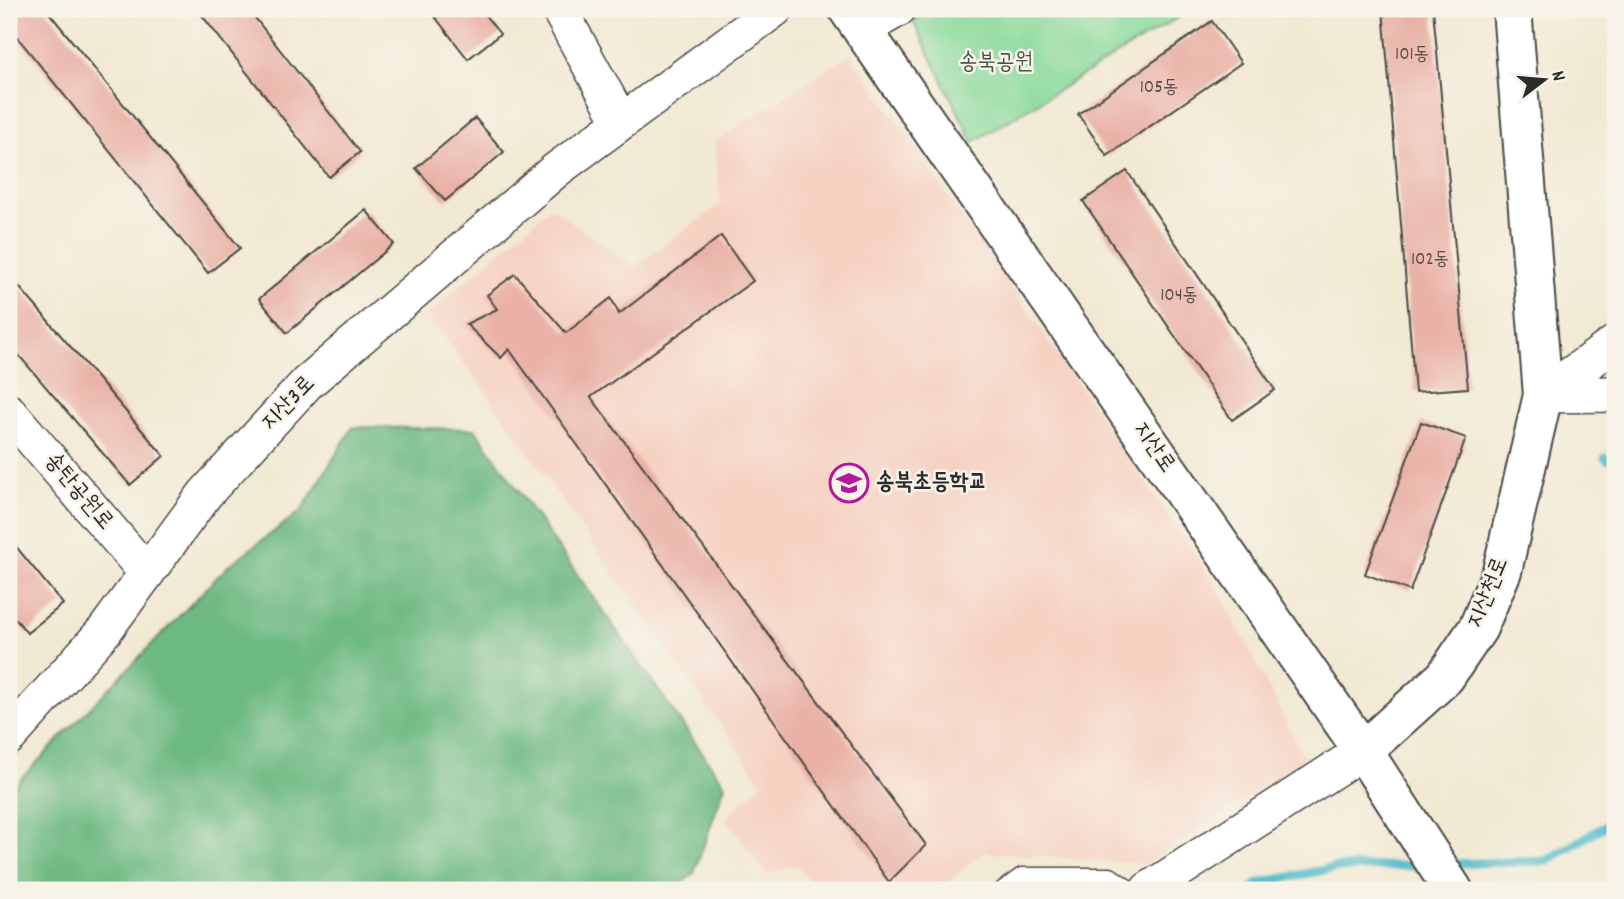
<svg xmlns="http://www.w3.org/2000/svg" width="1624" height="899" viewBox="0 0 1624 899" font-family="Dekko,'Poor Story',sans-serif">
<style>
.built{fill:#f6d2c3}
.green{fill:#87d99a;stroke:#598262;stroke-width:2}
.forest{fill:#6db982;stroke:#4c7256;stroke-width:2}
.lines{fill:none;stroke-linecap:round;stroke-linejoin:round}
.stream{stroke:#4ebaca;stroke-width:9}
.building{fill:#eab2a7}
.service-casing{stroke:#494844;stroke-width:21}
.minor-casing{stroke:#494844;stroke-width:38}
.tertiary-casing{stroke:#494844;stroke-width:42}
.secondary-casing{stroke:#494844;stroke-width:42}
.service{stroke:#fff;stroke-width:18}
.minor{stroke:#fff;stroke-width:35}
.tertiary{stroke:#fff;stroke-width:38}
.secondary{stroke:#fff;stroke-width:38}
.labels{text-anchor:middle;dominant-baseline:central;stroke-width:5;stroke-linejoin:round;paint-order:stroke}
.number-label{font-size:19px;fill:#5b4d4a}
.park-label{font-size:23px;fill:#425647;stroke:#f7f3e8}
.street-label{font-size:23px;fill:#2b2b2b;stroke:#f7f3e8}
.poi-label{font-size:23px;font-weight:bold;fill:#2b2b2b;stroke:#f7f3e8;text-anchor:start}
</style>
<rect width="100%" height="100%" fill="#f7f3e8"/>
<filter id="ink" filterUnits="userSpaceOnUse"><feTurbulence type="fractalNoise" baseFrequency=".0143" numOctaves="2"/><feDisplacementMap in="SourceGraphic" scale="14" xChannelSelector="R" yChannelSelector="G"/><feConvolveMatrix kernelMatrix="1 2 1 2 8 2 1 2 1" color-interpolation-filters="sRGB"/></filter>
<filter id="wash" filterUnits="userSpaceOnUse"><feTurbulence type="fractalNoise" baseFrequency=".00686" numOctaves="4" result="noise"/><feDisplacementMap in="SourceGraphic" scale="28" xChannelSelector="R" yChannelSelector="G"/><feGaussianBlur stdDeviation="1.57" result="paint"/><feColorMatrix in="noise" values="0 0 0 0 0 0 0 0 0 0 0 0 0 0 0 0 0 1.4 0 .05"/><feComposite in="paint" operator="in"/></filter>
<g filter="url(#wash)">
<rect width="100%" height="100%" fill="#f2e9d3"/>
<path class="built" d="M851,54l366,532 88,173 -159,105 -163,-12 -44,38h-122l-21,-25 -29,10 -41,-57 36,-35 -284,-402 -51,-66 124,-108 83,60 86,-63 -5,-62z"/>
<path class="green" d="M935,9h257l-219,133 -60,-121z"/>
<path class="forest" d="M353,427l122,2 250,356 -31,88 -20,17h-665v-99l219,-225 73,-55z"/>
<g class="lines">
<path class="stream" d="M1605,458l10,4
M1447,864l99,-3 69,-41
M1250,890l9,-7 75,-15 92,-3"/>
</g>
<g id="blocks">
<path class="building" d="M9,9h37l194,239 -32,25 -199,-246z
M197,9h51l112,143 -31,25z
M429,9h51l20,25 -32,25z
M1383,9h50l35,379 -53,4z
M1212,21l29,42 -134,93 -29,-42z
M475,118l29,34 -59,49 -29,-33z
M1127,171l148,219 -43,30 -149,-219z
M366,210l28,34 -107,89 -28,-34z
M721,236l32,45 -162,116 335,448 -37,37 -380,-533 -8,9 -35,-34 31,-15 -10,-14 28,-21 51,59 45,-35 8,16z
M9,275l155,181 -34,29 -121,-141z
M1421,422l45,16 -56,153 -45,-17z
M9,538l54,66 -36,29 -18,-22z"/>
</g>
</g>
<g filter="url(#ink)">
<use href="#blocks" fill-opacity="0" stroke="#494844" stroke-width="2"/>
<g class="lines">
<defs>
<path id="service" d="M1004,890l18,-13h88l19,13"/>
<path id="minor" d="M559,9l61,111
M862,30l36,-21
M1543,395l72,-52
M1543,395l72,-1
M9,412l138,161
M9,737l96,-107 100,-136 102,-111 249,-213 219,-161
M1148,890l215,-139"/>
<path id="tertiary" d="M1363,751l82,-74 33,-49 24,-57 41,-176 -31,-386"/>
<path id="secondary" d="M848,9l515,742 90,139"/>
</defs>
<use href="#service" class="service-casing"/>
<use href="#minor" class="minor-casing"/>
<use href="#tertiary" class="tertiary-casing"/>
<use href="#secondary" class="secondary-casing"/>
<use href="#service" class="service"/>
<use href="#minor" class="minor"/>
<use href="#tertiary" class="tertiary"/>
<use href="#secondary" class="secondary"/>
</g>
</g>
<defs>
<symbol id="school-ring" viewBox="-11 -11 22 22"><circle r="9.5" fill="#f7f3e8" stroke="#b5179e" stroke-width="1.5"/><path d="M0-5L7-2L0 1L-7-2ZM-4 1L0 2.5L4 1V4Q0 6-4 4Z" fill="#b5179e"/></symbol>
</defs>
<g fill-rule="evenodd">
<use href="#school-ring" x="827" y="461" width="44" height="44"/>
</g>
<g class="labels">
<g class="number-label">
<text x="1412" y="55">101동</text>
<text x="1159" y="88">105동</text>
<text x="1430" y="260">102동</text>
<text x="1179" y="296">104동</text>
</g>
<g class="park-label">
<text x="996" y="63">송북공원</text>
</g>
<g class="street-label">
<text transform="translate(289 404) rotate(-46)">지산3로</text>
<text transform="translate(1153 448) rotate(55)">지산로</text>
<text transform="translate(78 492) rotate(50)">송탄공원로</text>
<text transform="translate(1489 593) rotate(-68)">지산천로</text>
</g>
<g class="poi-label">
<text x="876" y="483">송북초등학교</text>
</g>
</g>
<rect width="1624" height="899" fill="none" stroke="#f7f3e8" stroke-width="35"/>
<g transform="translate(1544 80) rotate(74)" stroke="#f7f3e8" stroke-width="5" paint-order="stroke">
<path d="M0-5L12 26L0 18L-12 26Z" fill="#2b2b2b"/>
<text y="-10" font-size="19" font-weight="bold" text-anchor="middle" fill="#2b2b2b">N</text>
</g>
</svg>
